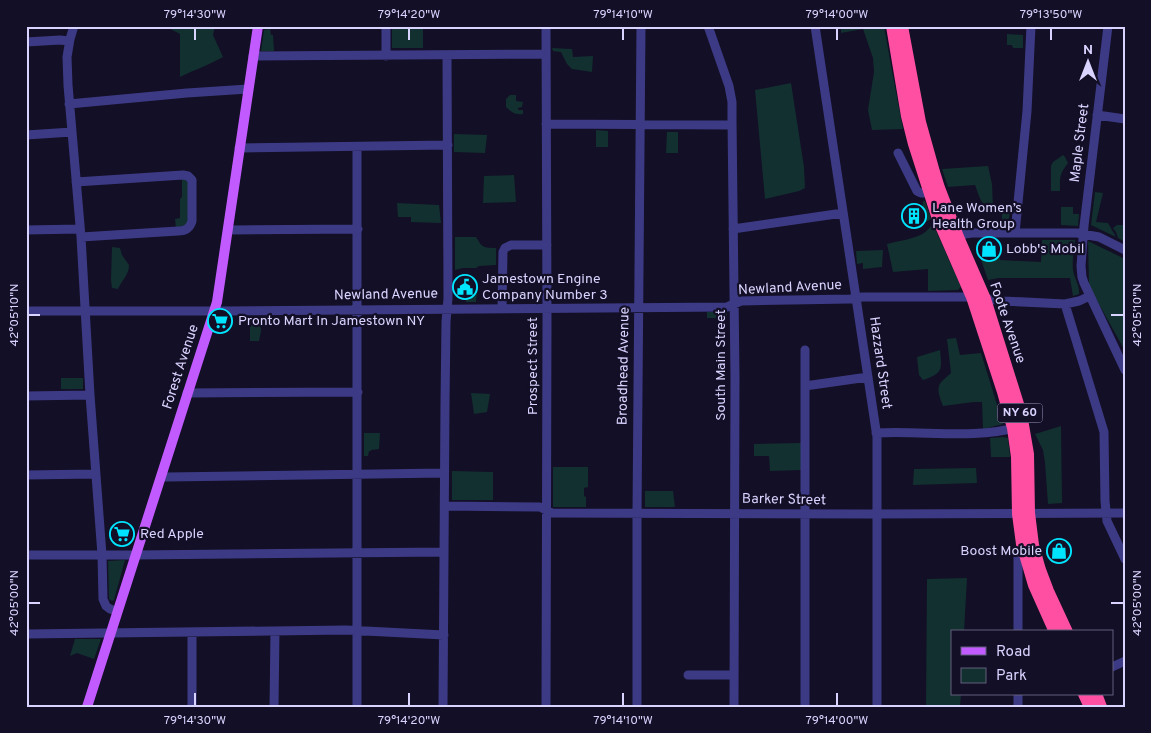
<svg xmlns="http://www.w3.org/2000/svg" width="1151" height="733" viewBox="0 0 1151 733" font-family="Overpass,sans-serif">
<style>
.green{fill:#12302f}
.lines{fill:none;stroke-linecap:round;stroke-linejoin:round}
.minor{stroke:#3d3a85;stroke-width:9}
.major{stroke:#c25bff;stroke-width:10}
.highway{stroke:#ff4fa3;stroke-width:12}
.ticks{fill:none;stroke:#d9d4ff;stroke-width:2}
.labels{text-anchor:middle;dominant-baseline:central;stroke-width:4.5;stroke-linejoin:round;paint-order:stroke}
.shield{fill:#130f26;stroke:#9e99be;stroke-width:1}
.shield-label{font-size:12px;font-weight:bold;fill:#d9d4ff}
.street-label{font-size:14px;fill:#d9d4ff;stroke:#130f26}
.poi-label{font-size:14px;fill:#d9d4ff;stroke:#130f26;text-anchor:start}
.neatline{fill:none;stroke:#d9d4ff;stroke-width:2}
.ticks-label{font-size:12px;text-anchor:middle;fill:#d9d4ff}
</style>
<rect width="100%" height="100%" fill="#130f26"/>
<path class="green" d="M165,26h50l-2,9 10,22c-14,8 -29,13 -43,20v-43z
M392,26h43l-12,1v21h-31z
M841,26h43l8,45 11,58 -31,1 -4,-20 6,-38 -1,-14 -10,-29 -22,4z
M270,29l1,6h2l1,16h-13l3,-21z
M1007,34l16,1v13h-10l-1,-3h-5z
M552,48l20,1 1,8 20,-1 -1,16 -20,-3 -5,-5 -6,-12 -8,-1z
M791,83l13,84 1,21 -6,3 -34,8 -10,-109z
M510,95h6v6l7,1 -1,5 -4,1v2h5v4c-7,1 -12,-2 -17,-7v-8z
M596,130l12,1v16h-12z
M667,132h11v21h-12z
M454,134l33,1 -2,18 -31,-1z
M1063,155l2,2 3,6c-9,12 -8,14 -8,28h-9v-25l2,-4z
M988,166l4,18 1,23c-12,1 -14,-12 -18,-22l-27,2 -6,-18z
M514,175l2,27 -33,1 1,-27z
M182,178l3,1 3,3v39l-2,4 -10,4 -1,-10 5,-1v-19l2,-2z
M1095,192l8,1 -7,29 12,1 8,14 -25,-12z
M923,201h2l6,18 -5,3 -4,-1 -1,-6z
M397,203l42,2 2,18 -30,-1v-5h-13z
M1061,207h12v7h6l-1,12 -17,-1z
M1002,211h8l-2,15h-6z
M933,224l28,63 -3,3 -30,1v-22l-35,3 -6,-28c11,-3 28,-5 37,-11 4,-3 6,-6 9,-9z
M1117,225h8v17l-7,-4 -2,-6 -3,-4z
M455,237h21c6,10 7,11 20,11v17l-17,1 -3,2h-13l-8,2z
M1042,240h33c-1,9 -3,20 -2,30 1,8 7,16 6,24l-6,2 -3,-18h-71l-11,2 -8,-23 19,-5 1,8 41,2z
M1088,241l37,18v92l-36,-65z
M112,247l8,1 2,7 7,10c0,10 -7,15 -11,24l-6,-1 -1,-8z
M883,250l-1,17 -19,2v-6l-6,1 -1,-13z
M474,288l1,3h2l-1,11h-10v-5l3,-2v-6z
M707,312h20v6h-20z
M246,317h14l1,14 -2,10h-9v-18l-4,-2z
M956,338l4,17 21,-2 22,71 -20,5 -1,-27h-8l-31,4c-3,-8 -8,-18 -1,-25 3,-3 6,-5 9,-8l-4,-34z
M940,350c2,20 3,23 -17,30l-4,-5 -2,-18z
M83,378v11h-22v-11z
M471,393l19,1 -3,18 -13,2z
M1061,426l1,77 -14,1 -3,-41 -2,-13 -8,-16z
M364,433h16l-1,16 -8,1v1h-2l-1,5h-4z
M1003,437l5,1 2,19h-19l-1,-19z
M801,443v27l-31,1 -1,-15h-15v-12z
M553,467h35v20l-4,1v8l2,1v10h-33z
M976,468l1,15 -64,2 1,-16z
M452,471l41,1v28h-41z
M645,491h28l2,16h-30z
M125,560l-11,40 -2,1 -3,-2 -1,-38z
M967,578l-3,54h-12v62h9l-1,13h-34l1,-128z
M75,639h26l-7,20 -17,-6 -7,3z"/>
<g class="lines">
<path class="minor" d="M74,26l-4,13 -3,18 1,28 13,152 9,158 12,160 1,44 3,7 4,3 7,2
M386,26v30
M708,26l21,60 3,16v17l3,258 -1,330
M815,26l62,411v270
M1108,26l-24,200 -3,40 1,11 2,6 41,87
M26,42l34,-2 9,1
M253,56l293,-2
M69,104l118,-11 61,-4
M1097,115l28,4
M546,124l186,1
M26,135l46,-3
M239,148l209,-3
M898,153l19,38c5,4 11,2 17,-1
M76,182l107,-7 5,1 4,4v41c-2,7 -6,10 -14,10l-97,6
M733,229l110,-16
M26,230l54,-1
M228,230l130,-1
M1015,233l12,-122 4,-85
M954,238l11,-4 7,-1h105l22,4 26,13
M1065,304l39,128 1,69 2,20 18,38
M502,308l1,-56 2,-4 6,-3h36
M26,311h199l502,-4 14,-6 109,-2 12,-2h110l31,4 62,3 14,-3 11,-5
M805,386l63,-9
M187,393l171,-1
M26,396l64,-1
M876,433c46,-3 98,7 142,-6
M26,475l70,-1
M161,476l6,1 277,-4
M445,506l95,1 12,6 318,1 255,-1
M26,555h109l309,-3
M192,632v75
M1018,632v-75l4,-13
M26,634l320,-4 98,5
M1112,667l13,-6
M688,675h46
M274,707l1,-76
M357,707v-560
M443,707l2,-304 1,-81 2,-24 -1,-243
M546,707l1,-392 -1,-289
M637,707v-194l4,-487
M805,707v-357
M1018,707v-13"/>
<path class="major" d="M87,707l130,-405 41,-276"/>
<path class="highway" d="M892,26l15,90 7,28 24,75 34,78 31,95 10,36 4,29 1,57 4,30 12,41 21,47
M902,26l18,96 14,50 5,16 19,49 27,62 33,105 5,21 5,29 1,59 4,32 7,25 8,21 19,41
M1084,694l6,13
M1096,694l5,13"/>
</g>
<path class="ticks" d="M195,28v12M409,28v12M623,28v12M837,28v12M1051,28v12M28,315h12M1111,315h13M28,603h12M1111,603h13M195,693v13M409,693v13M623,693v13M837,693v13"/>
<defs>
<symbol id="building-ring" viewBox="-11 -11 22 22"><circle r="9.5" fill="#130f26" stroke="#00e5ff" stroke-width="1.5"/><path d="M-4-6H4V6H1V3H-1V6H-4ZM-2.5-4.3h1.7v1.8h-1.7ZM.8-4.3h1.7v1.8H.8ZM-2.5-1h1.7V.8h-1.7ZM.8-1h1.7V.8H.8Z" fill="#00e5ff"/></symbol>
<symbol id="shop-ring" viewBox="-11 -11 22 22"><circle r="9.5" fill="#130f26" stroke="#00e5ff" stroke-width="1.5"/><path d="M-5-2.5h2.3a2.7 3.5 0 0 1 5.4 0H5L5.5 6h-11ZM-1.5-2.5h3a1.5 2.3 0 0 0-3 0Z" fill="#00e5ff"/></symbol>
<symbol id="civic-ring" viewBox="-11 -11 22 22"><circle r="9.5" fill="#130f26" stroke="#00e5ff" stroke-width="1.5"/><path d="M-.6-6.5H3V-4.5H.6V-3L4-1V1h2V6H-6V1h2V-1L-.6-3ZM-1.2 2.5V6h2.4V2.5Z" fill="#00e5ff"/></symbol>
<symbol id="supermarket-ring" viewBox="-11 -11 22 22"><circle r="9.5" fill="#130f26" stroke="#00e5ff" stroke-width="1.5"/><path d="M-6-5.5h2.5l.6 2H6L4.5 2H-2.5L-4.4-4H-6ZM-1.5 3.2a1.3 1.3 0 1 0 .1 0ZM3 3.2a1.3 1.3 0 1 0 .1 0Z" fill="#00e5ff"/></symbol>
</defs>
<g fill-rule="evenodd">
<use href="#building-ring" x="900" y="202" width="28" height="28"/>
<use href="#shop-ring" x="975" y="235" width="28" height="28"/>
<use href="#civic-ring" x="451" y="273" width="28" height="28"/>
<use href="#supermarket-ring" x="206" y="307" width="28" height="28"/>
<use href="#supermarket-ring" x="108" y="520" width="28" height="28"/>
<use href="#shop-ring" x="1045" y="537" width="28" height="28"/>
</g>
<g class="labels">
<rect class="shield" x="997.5" y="403.5" width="45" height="19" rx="4"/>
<g class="shield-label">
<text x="1020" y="413">NY 60</text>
</g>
<g class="street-label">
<text transform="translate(1080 143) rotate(-83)">Maple Street</text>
<text transform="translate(790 288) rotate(-3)">Newland Avenue</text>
<text transform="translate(386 295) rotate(-1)">Newland Avenue</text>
<text transform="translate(1007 323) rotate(71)">Foote Avenue</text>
<text transform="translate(880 363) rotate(82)">Hazzard Street</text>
<text transform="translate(721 365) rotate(-90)">South Main Street</text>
<text transform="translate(533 366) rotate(-90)">Prospect Street</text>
<text transform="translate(624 366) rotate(-89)">Broadhead Avenue</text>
<text transform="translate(181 367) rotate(-72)">Forest Avenue</text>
<text transform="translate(784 500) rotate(1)">Barker Street</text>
</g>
<g class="poi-label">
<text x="932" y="208">Lane Women’s<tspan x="932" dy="16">Health Group</tspan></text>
<text x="1006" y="249">Lobb's Mobil</text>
<text x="482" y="279">Jamestown Engine<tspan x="482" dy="16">Company Number 3</tspan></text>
<text x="238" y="321">Pronto Mart In Jamestown NY</text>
<text x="140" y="534">Red Apple</text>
<text x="1042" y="551" text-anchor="end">Boost Mobile</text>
</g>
</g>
<rect width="1151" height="733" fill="none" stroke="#130f26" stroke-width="55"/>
<rect x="951" y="630" width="162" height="65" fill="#130f26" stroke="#625e7d"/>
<rect x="961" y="647" width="25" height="8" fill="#c25bff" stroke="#625e7d"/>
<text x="996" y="656" font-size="15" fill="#d9d4ff">Road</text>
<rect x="961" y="668" width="25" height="15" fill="#12302f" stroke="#625e7d"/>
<text x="996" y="680" font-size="15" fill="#d9d4ff">Park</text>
<g transform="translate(1088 62)" stroke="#130f26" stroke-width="4" paint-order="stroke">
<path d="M0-4L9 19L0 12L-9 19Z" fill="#d9d4ff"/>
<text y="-8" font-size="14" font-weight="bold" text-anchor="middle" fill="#d9d4ff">N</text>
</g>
<rect x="28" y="28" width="1096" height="678" class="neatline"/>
<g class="ticks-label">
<text x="195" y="18">79°14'30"W</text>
<text x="409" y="18">79°14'20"W</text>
<text x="623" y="18">79°14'10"W</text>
<text x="837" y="18">79°14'00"W</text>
<text x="1051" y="18">79°13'50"W</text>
<text transform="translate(14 315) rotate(-90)" y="4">42°05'10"N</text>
<text transform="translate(1137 315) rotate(-90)" y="4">42°05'10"N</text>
<text transform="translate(14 603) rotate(-90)" y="4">42°05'00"N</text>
<text transform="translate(1137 603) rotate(-90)" y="4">42°05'00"N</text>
<text x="195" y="724">79°14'30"W</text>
<text x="409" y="724">79°14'20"W</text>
<text x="623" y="724">79°14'10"W</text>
<text x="837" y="724">79°14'00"W</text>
</g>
</svg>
